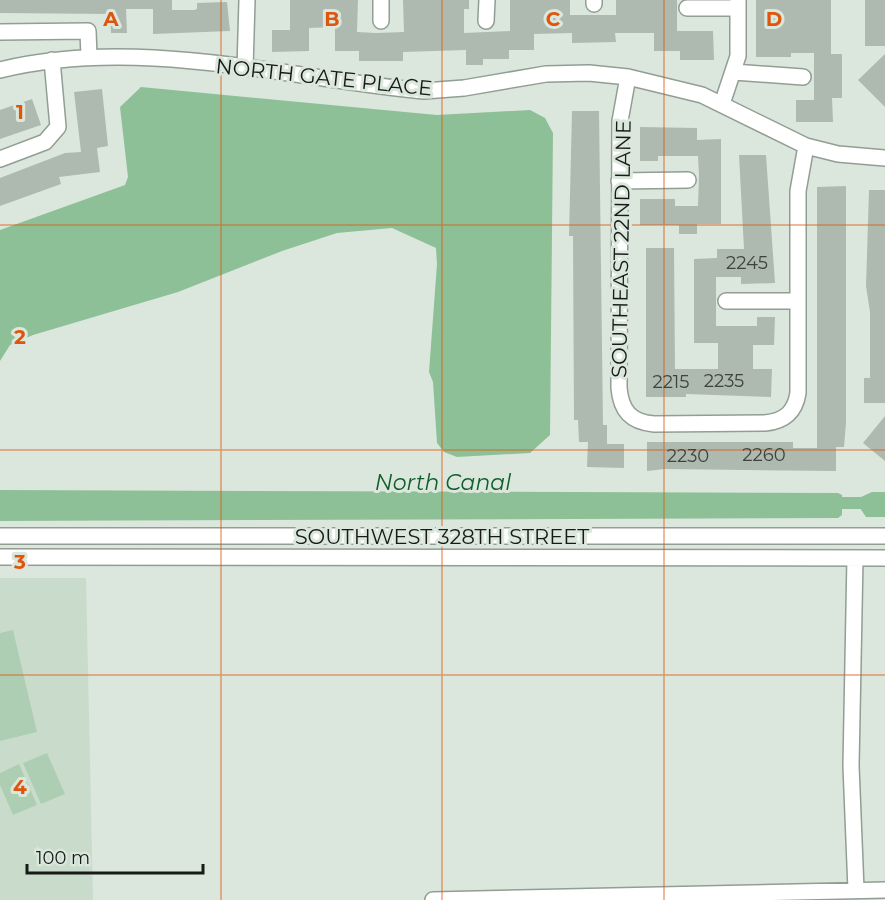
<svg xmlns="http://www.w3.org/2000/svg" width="885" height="900" viewBox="0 0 885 900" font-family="Montserrat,sans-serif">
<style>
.built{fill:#c9dccc}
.green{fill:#aeceb3}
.water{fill:#8dc096}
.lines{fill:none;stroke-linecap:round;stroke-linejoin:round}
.canal{stroke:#8dc096;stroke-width:12}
.building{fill:#aebab0}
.minor-casing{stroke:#929d94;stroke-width:18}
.minor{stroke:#fff;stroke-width:15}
.grid{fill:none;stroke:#de560d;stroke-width:1.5;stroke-opacity:0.55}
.labels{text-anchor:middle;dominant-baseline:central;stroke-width:6;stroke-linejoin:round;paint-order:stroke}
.number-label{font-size:18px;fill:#3d433e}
.street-label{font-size:21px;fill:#171b18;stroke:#dbe7dc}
.water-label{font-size:22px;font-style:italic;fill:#0f5e2b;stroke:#dbe7dc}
.grid-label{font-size:20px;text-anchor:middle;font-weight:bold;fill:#de560d;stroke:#dbe7dc;stroke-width:6;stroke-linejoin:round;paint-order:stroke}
</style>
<rect width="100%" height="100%" fill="#dbe7dc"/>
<path class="built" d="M0,578h86l7,322h-93z"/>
<path class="green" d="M13,630l24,102 -37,9v-108z
M47,753l18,41 -24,10 -18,-41z
M19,764l18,41 -24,10 -13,-30v-12z"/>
<path class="water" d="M141,87l296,28 93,-5 15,8 8,15 -3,302 -20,18 -73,4 -13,-5 -7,-9 -4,-61 -4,-10 8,-108 -1,-16 -44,-20 -55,5 -55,18 -104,41 -145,43 -23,10 -10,16v-131l125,-45 3,-8 -8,-70z
M0,490l838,3 4,2v20l-4,3 -838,3z
M872,492h13v25h-19l-6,-9 1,-11z"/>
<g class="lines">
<path class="canal" d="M826,503h59"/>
</g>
<path class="building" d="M0,0h172v10h22l3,-1v-6l30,-1 3,29 -77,3v-25h-27l1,24h-16l-1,-19 -110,-1z
M290,0h68l-1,32 19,1 28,-1 -1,-32h66v9h-5v24l46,-2v-31h60v15h46v-15h61v31h36l1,29h-34v-9h-26v-18h-39l1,9 -44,1v-10l-38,1v16h-25v9h-26v6h-17v-15l-63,2v9h-44v-10h-24v-24l-26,1v23l-37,1v-22h18z
M756,0h75v54h11v44h-10l1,24h-37v-22h18v-47h-23v4h-35z
M865,0h20v46h-20z
M885,54v53l-27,-27z
M102,89l6,57 -11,2 3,24 -41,5 2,7 -61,22v-28l65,-25 16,-1 -7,-60z
M32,99l9,26 -41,14v-29z
M572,111h27l4,314h4v19h17v24l-37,-1 1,-25h-9l-1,-22h-4l-1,-184h-4z
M640,127l57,1v12l24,-1v85h-24v10h-18v-9h-39v-26h35v7h23l1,-30 -1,-20h-40v5h-18z
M739,155h27l9,128 -34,1v-7h-25v49h41v-9h18l-1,28h-21v24h19l-1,28 -85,-3v3h-40v-149h28l1,121h43v-26h-24v-84l23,-1v-9h27z
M846,186v237l-2,24h-8v24l-171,-2 -18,2v-29h146v6h24v-261z
M869,190h16v213h-21v-25h6v-66l-4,-26z
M885,416v45l-22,-18z"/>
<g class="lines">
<defs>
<path id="minor" d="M594,0v4
M687,8h51
M381,21v-21
M486,21l1,-21
M0,32l88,-1 1,26
M245,69l2,-69
M0,70c139,-34 285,8 424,21l40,-3 82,-14 43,-1 39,4 74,18 104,51 32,8 47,4
M734,72l69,5
M628,77l-8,44 -1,267c2,23 12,34 35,36l111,-1c20,-2 30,-11 33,-30v-202l8,-45
M722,104l16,-48v-56
M0,159l45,-17 13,-15 -6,-67
M619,181l69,-1
M726,301h72
M0,536h885
M0,557l885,1
M855,558l-4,208 5,124
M433,900l452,-10"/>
</defs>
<use href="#minor" class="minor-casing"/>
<use href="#minor" class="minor"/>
</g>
<path class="grid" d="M221,0v900M442,0v900M664,0v900M0,225h885M0,450h885M0,675h885"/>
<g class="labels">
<g class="number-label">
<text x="747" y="263">2245</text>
<text x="724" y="381">2235</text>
<text x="671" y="382">2215</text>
<text x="764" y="455">2260</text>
<text x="688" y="456">2230</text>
</g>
<g class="street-label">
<text transform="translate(324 77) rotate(6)">NORTH GATE PLACE</text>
<text transform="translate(621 249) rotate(-89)">SOUTHEAST 22ND LANE</text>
<text x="442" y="536">SOUTHWEST 328TH STREET</text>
</g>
<g class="water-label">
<text x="443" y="482">North Canal</text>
</g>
</g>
<g class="grid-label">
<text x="111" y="26">A</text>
<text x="332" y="26">B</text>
<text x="553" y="26">C</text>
<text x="774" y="26">D</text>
<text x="20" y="119">1</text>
<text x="20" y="344">2</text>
<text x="20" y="569">3</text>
<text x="20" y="794">4</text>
</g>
<path d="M27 864v9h176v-9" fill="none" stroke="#171b18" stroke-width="3"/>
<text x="36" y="864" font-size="18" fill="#171b18" stroke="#dbe7dc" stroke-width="4.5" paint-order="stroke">100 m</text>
</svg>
